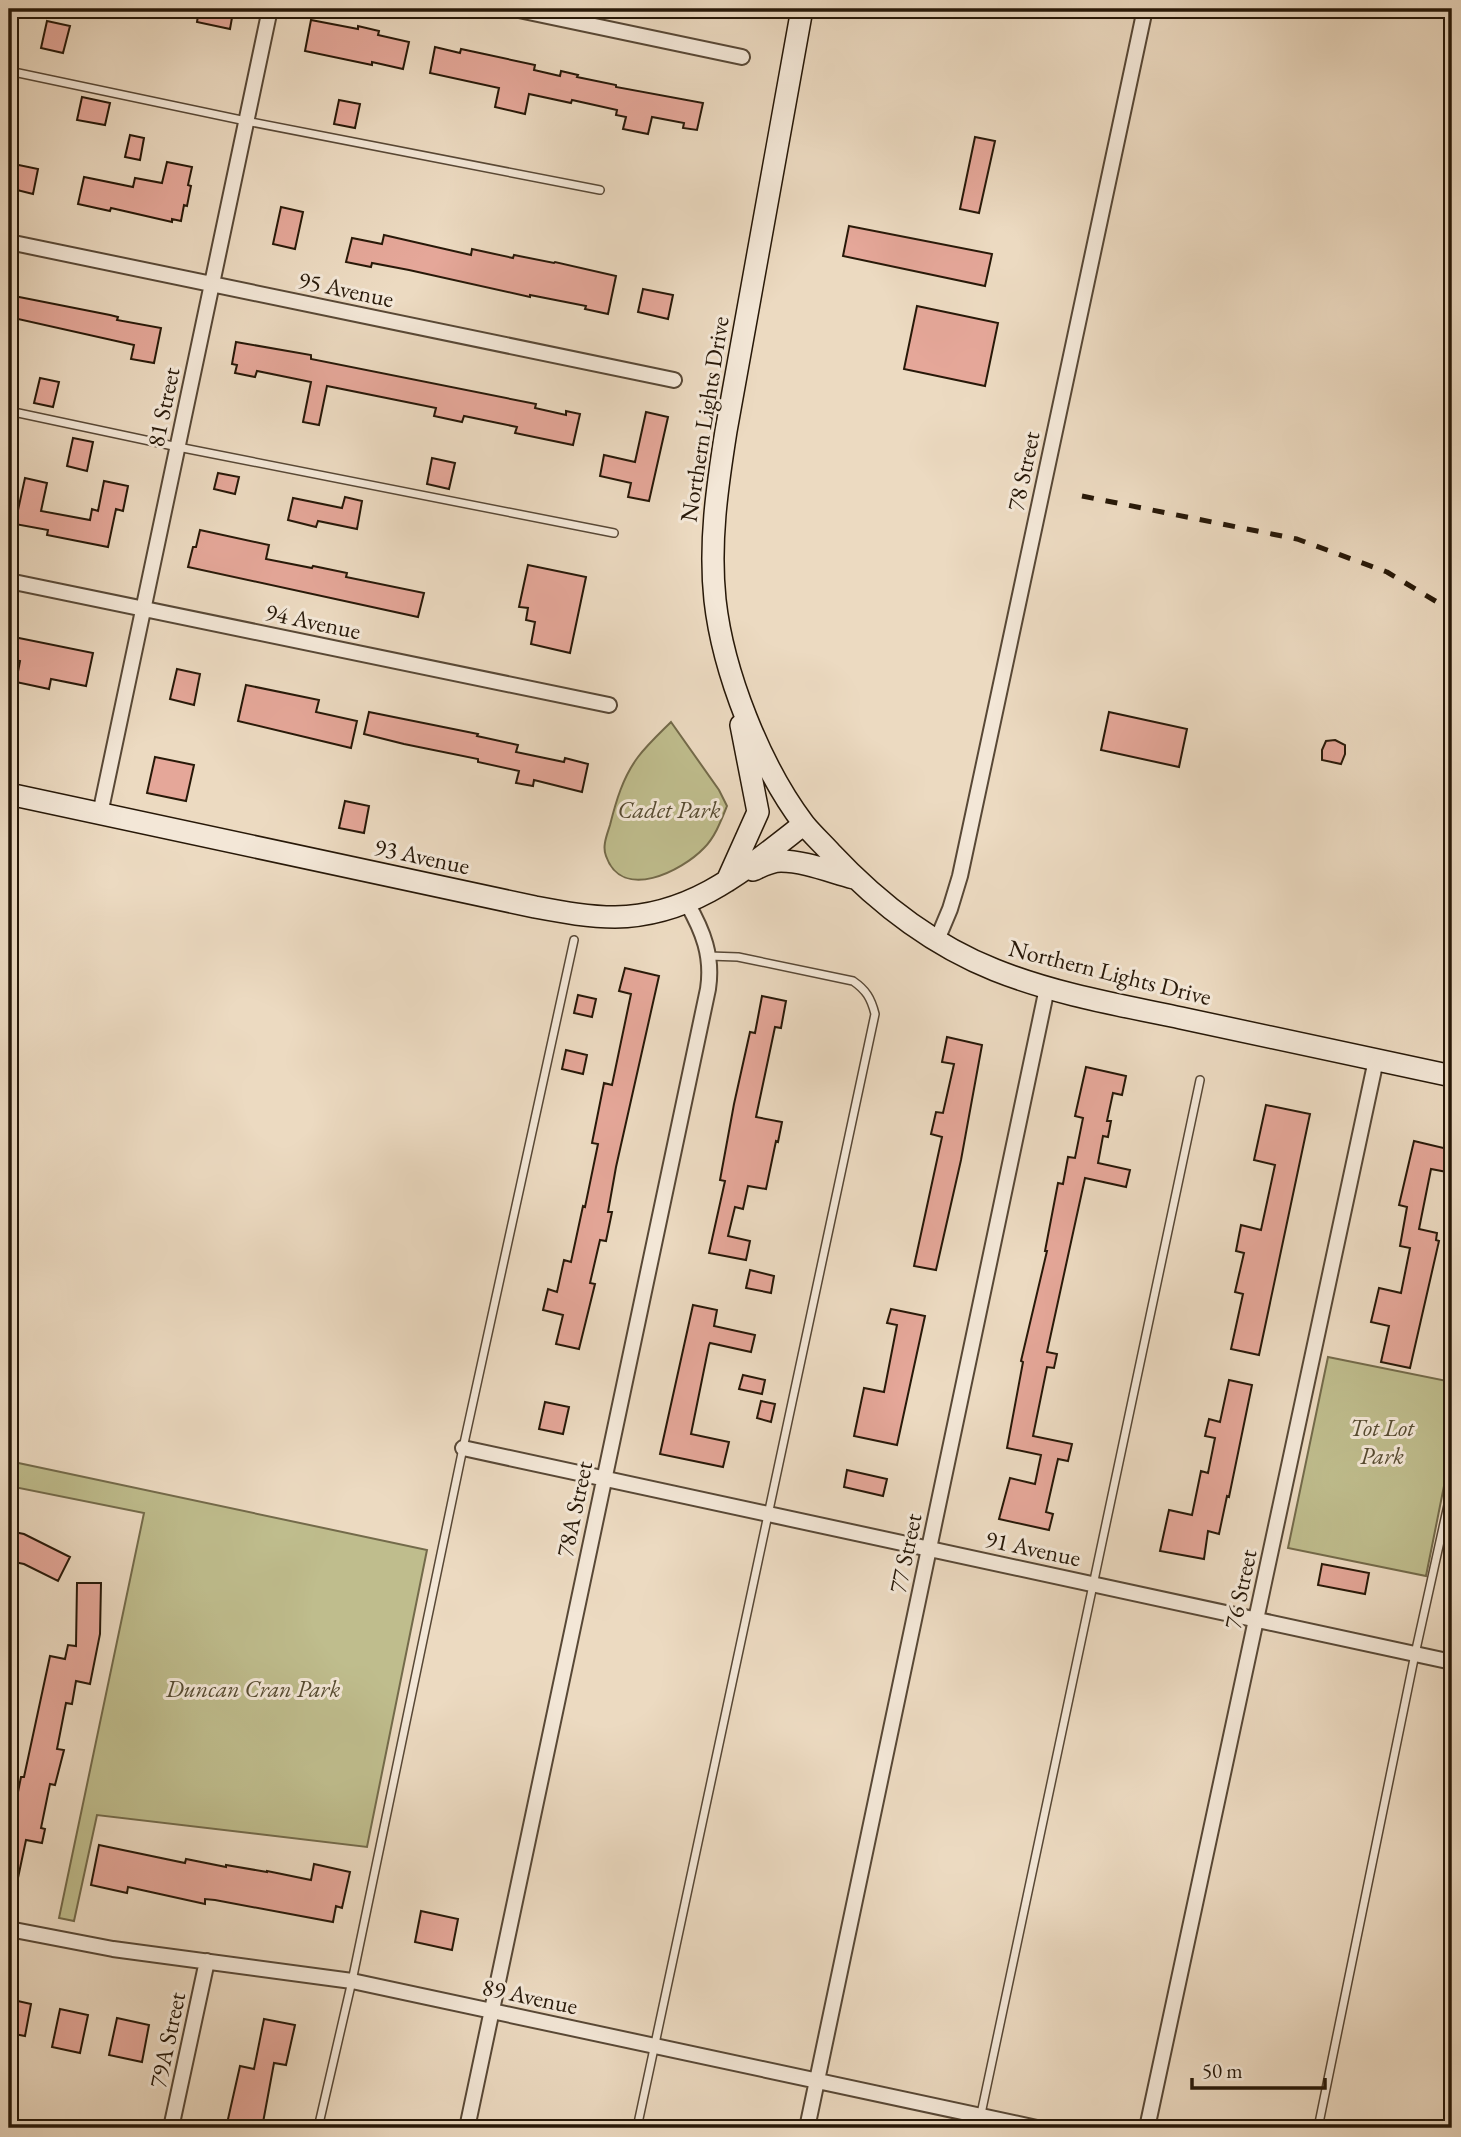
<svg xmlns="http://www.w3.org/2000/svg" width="1461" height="2137" viewBox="0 0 1461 2137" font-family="'EB Garamond',serif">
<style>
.green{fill:#bfbd8d;stroke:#736a4a;stroke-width:2}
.building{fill:#e5a799;stroke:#271808;stroke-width:2}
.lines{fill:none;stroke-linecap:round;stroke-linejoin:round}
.service-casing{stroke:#584836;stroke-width:10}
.minor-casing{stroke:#584836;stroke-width:18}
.secondary-casing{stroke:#271808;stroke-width:24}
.service{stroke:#f3e7d7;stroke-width:7}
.minor{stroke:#f3e7d7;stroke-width:14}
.secondary{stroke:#f3e7d7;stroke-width:21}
.rail{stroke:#271808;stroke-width:5;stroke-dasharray:12 12;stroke-linecap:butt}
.labels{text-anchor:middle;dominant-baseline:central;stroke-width:6;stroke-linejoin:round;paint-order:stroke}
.street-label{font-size:24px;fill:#271808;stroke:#f3e7d7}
.park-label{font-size:24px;font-style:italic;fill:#554a30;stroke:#f3e7d7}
</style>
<rect width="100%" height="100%" fill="#ecdac1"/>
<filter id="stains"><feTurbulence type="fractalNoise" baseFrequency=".00286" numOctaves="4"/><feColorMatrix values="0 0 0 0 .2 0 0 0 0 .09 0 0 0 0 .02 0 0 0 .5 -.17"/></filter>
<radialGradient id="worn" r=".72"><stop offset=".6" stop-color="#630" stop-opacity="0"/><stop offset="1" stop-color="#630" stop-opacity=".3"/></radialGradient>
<path class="green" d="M671,722l48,68 8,16c-6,15 -12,31 -23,42 -22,23 -82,54 -98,8 -4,-10 1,-21 4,-31 6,-24 13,-48 28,-68 10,-13 22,-24 33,-35z
M1328,1357l124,25v64l-26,130 -138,-28z
M9,1461l418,89 -60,297 -270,-32 -23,106 -15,-3 85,-405 -135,-27z"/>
<path class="building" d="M199,9h21l13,3 -3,17 -33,-7z
M311,20l47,9v-3l21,5 -1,4 31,7 -6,27 -31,-7v3l-67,-14z
M47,21l23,5 -7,27 -22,-5z
M435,47l25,6 1,-4 74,16 -1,5 26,6 1,-5 17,4 -1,2 39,8v2l87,16 -6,27 -14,-2 1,-5 -32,-6 -4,17 -25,-5 3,-12 -10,-2 1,-5 -45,-10 -1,3 -42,-9 -4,20 -30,-7 4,-19 -69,-15z
M82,97l28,6 -5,22 -28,-5z
M339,100l21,4 -5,24 -21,-4z
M130,135l14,3 -4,22 -15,-3z
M975,137l20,4 -16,72 -19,-4z
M167,162l25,5 -4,18 3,1 -4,20 -3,-1 -3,16 -9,-2v3l-61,-14 -1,3 -32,-7 6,-27 49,10 2,-9 27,5z
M9,163l29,6 -5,25 -24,-6z
M281,207l22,5 -8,37 -22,-5z
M849,226l143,28 -7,32 -142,-30z
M384,235l87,20 1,-6 41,9 1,-3 40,8 1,-1 61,14 -8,38 -23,-5 1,-3 -56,-11v2l-121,-27 -37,-7 -1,4 -25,-5 6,-24 30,6z
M643,289l30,6 -5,24 -30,-7z
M9,295l101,20 8,2 -1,3 44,8 -7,35 -23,-4 3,-14 -125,-28z
M917,306l81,17 -13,63 -81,-17z
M236,342l75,13v4l225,45 -1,4 31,7v-4l14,3 -7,31 -58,-12 2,-6 -53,-11 -2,6 -28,-6 2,-8 -109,-22 -8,39 -16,-3 8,-40 -54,-11 -2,6 -20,-4 2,-8 -5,-1z
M40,378l19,4 -6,25 -19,-4z
M646,412l22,5 -19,84 -21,-4 3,-14 -31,-7 4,-21 31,7z
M73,438l20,4 -6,29 -20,-5z
M432,458l23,5 -6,26 -22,-5z
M218,473l21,4 -4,17 -21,-5z
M25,478l22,5 -6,28 49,9 2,-11 6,2 6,-30 24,5 -5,25 -7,-2 -8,38 -61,-12 1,-5 -33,-6z
M345,497l17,4 -5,28 -39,-8 -2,6 -28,-7 5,-22 49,10z
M200,530l69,15 -3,14 46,9 1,-2 34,7 -1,4 78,16 -6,24 -230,-50 5,-20h3z
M528,565l58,12 -16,76 -39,-9 4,-22 -9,-2 2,-12 -9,-1z
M9,636l84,17 -7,33 -35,-7 -2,10 -33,-7 4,-21 -11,-2z
M177,669l23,5 -6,31 -24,-6z
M246,685l73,15 -3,12 41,9 -6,27 -113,-27z
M369,712l109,22 -1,2 41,9 -2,7 48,10 1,-4 23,6 -6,28 -48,-12 -1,6 -17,-3 3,-12 -41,-9v-3l-74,-15 -40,-10z
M1109,712l78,17 -8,38 -78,-17z
M1335,740l10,5v9l-4,10 -19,-4v-10l4,-9z
M155,757l39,8 -8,36 -39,-8z
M345,801l24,5 -5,27 -25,-5z
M625,968l34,8 -43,191 -8,45h4l-6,29 -6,-1 -10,43 5,1 -16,65 -23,-5 7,-29 -20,-5 5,-21 9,3 7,-32 7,2 12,-56 2,1 13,-63 -6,-1 12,-60 8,2 19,-91 -12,-3z
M578,995l18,4 -4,18 -18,-4z
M762,996l24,5 -5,27 -6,-1 -19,90 26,5 -4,20 -2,-1 -10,48 -18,-3 -5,23 -8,-2 -7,29 22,5 -4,19 -37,-7 16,-72 -5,-1 14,-76 16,-72 5,1z
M947,1037l35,8 -21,115 -25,110 -22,-4 28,-129 -11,-3 5,-22 7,1 11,-49 -12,-2z
M566,1050l21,5 -4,19 -21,-5z
M1086,1067l40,9 -4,19 -9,-2 -6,28h4l-3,16 -5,-1 -5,27 32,7 -4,17 -41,-9 -38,174 10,2 -3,14 -7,-1 -14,69 39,8 -4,17 -10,-2 -12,53 7,2 -4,16 -50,-11 11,-41 25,6 6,-29 -34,-7 16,-86 -2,-1 26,-110h-2l13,-68 5,1 5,-27 7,1 8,-40 -8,-2z
M1266,1105l44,9 -51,241 -28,-6 12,-55 -8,-2 9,-39 -8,-2 5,-26 20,5 14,-65 -21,-5z
M1414,1141l38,9v23l-21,-4 -12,60 18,4 -1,7 3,1 -29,127 -29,-6 8,-36 -18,-4 8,-34 22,5 9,-45 -10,-2 7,-39 -8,-2z
M750,1270l24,6 -3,17 -25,-5z
M693,1305l24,5 -3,16 41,9 -4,17 -41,-9 -1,2 -18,89 38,8 -6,25 -63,-13z
M891,1309l34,7 -28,129 -43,-9 10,-48 20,4 13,-67 -10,-2z
M743,1375l22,5 -3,14 -23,-5z
M1229,1380l23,5 -23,112 -2,-1 -8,38 -11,-3 -4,28 -44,-8 9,-41 23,5 9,-44 7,2 7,-35 -10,-2 4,-17 11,3z
M761,1401l14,3 -4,18 -14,-4z
M545,1402l24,5 -6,27 -24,-5z
M847,1470l40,9 -4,17 -39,-9z
M9,1531l15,3 46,23 -12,24 -34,-17 -15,-3z
M1322,1564l47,9 -4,21 -47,-9z
M77,1583h24l-1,51 -10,50 -14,-3 -4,23 -6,-1 -9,46 7,1 -9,35 -5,-1 -9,44 4,1 -3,14 -16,-3 -11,52 -6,-1v-36l6,-33 -2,-1 4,-24 4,-20h3l26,-121 15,3 3,-14 8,1z
M99,1845l86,18 1,-4 40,8v-2l41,7v-1l44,9 3,-16 36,8 -8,36 -6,-2 -3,16 -118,-22 -10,-1v5l-77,-17 -1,6 -36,-8z
M421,1911l37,8 -6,31 -37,-8z
M9,1999l22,5 -6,32 -16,-3z
M60,2009l28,6 -8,38 -28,-6z
M117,2018l32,7 -7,37 -33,-7z
M264,2019l31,6 -9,40 -12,-2 -12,65h-36l14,-62 14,3z"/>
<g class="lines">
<defs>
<path id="service" d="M9,71l237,50 354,69
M9,411l169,36 436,86
M318,2128l34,-147 111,-533 111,-508
M637,2128l238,-1114c-4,-16 -9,-24 -22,-33l-115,-24 -29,-1
M978,2128l222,-1048
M1318,2128l97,-474 37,-167"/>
<path id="minor" d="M514,9l228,48
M9,242l665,138
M9,581l600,124
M100,814l170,-805
M937,940l13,-31 10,-33 185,-867
M463,1448l989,214
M9,1929l104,20 239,32 685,147
M171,2128l36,-167
M467,2128l241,-1139c5,-33 -5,-58 -21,-86
M807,2128l240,-1140
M1147,2128l229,-1068"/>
<path id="secondary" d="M802,9l-76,422c-9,57 -17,112 -11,169 8,72 45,166 89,224 8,10 18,19 27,29 46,49 101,92 164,117 60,24 124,35 186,48 91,20 181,39 271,58
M9,794l526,113c27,5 53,10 80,10 78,-1 131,-48 189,-93
M753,870c9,-4 18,-9 28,-9 23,0 50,11 73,17
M727,881l31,-69 -17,-87"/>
</defs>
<use href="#service" class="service-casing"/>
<use href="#minor" class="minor-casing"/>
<use href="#secondary" class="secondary-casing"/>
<use href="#service" class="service"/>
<use href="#minor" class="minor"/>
<use href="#secondary" class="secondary"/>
<path class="rail" d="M1082,496l215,43 90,33 65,39"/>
</g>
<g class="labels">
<g class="street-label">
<text transform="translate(346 289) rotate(12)">95 Avenue</text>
<text transform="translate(163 407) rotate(-78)">81 Street</text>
<text transform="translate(704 419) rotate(-81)">Northern Lights Drive</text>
<text transform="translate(1023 471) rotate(-78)">78 Street</text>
<text transform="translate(313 621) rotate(12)">94 Avenue</text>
<text transform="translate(422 856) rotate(12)">93 Avenue</text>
<text transform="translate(1110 972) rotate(14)">Northern Lights Drive</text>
<text transform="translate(574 1509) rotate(-78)">78A Street</text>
<text transform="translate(1033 1548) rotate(12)">91 Avenue</text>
<text transform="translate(905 1553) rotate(-78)">77 Street</text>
<text transform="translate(1240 1589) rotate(-78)">76 Street</text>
<text transform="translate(530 1996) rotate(12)">89 Avenue</text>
<text transform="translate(167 2040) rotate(-78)">79A Street</text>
</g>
<g class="park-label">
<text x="669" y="809">Cadet Park</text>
<text x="1382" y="1427">Tot Lot<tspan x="1382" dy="28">Park</tspan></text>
<text x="253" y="1688">Duncan Cran Park</text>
</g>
</g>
<rect width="1461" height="2137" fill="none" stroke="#ecdac1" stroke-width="35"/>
<rect x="10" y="10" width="1440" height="2116" fill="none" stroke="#271808" stroke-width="3.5"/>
<rect x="18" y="18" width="1426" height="2102" fill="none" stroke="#271808" stroke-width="2"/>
<path d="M1192 2078v10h133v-10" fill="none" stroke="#271808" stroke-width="3.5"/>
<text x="1202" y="2078" font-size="21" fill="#271808" stroke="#f3e7d7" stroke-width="5" paint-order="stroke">50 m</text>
<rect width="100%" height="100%" filter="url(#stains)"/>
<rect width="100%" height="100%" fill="url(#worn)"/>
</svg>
